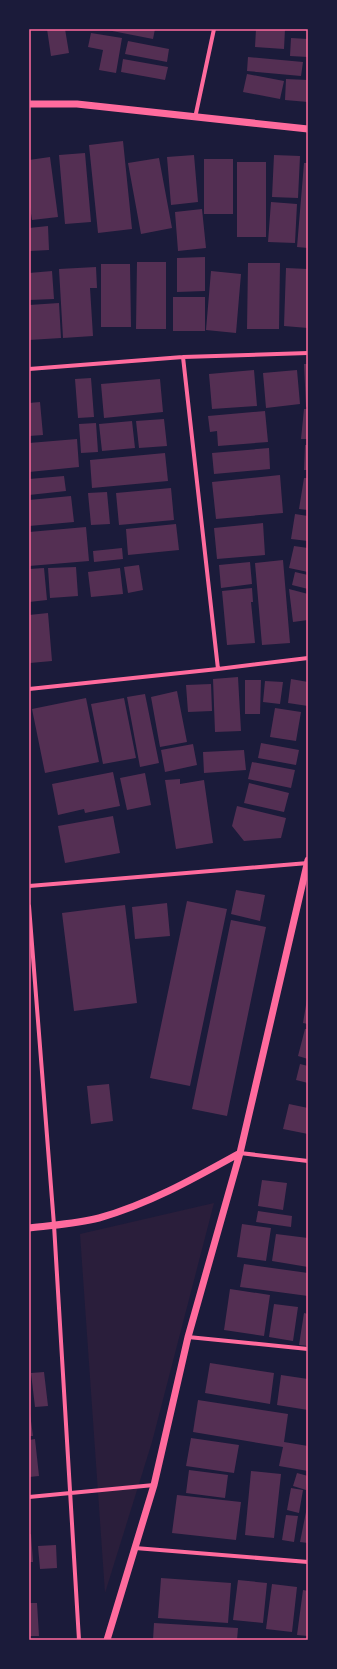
<svg xmlns="http://www.w3.org/2000/svg" width="337" height="1669" viewBox="0 0 337 1669" font-family="Helvetica,sans-serif">
<style>
.green{fill:#2a1e3b}
.building{fill:#542f53}
.lines{fill:none;stroke-linecap:round;stroke-linejoin:round}
.minor{stroke:#ff6b9d;stroke-width:4}
.tertiary{stroke:#ff6b9d;stroke-width:7}
.neatline{fill:none;stroke:#ff6b9d;stroke-width:1.5}
</style>
<rect width="100%" height="100%" fill="#1b1b3a"/>
<path class="green" d="M214,1203l-62,239 -47,151 -25,-359z"/>
<path class="building" d="M47,29h18l4,24 -18,3z
M102,29h53l-2,10z
M256,29h29l-1,20 -29,-2z
M91,33l31,5 -6,35 -17,-3 4,-20 -15,-3z
M291,38l17,1v18l-18,-1z
M128,41l41,8 -2,13 -42,-8z
M248,57l55,5 -2,14 -54,-5z
M123,59l45,8 -3,13 -44,-8z
M247,74l37,7 -4,18 -37,-7z
M286,79l22,1v22l-23,-2z
M123,141l9,88 -34,4 -9,-88z
M85,153l6,69 -26,2 -6,-69z
M194,155l4,47 -27,3 -4,-48z
M274,155l26,1 -2,42 -26,-1z
M50,157l8,60 -26,3 -3,-19v-41z
M159,158l13,70 -31,6 -13,-71z
M204,159h29v55h-29z
M237,162h29v75h-29z
M304,163h4v85l-11,-1z
M271,202l26,2 -2,39 -27,-1z
M202,209l4,39 -28,3 -3,-39z
M48,226l1,24 -19,1 -1,-23z
M205,257v34l-28,1v-34z
M137,262h29v67h-30z
M248,263h32l-1,66h-32z
M101,264h29l1,63h-30z
M96,267l1,21h-7l3,48 -30,2 -4,-69z
M286,268l22,1v59l-24,-2z
M52,271l2,28 -25,1v-27z
M211,271l30,3 -5,59 -30,-3z
M173,297h32v34h-32z
M59,303l2,35 -32,2v-35z
M304,364h4v42l-2,1z
M254,370l3,36 -45,3 -3,-35z
M297,370l3,34 -34,4 -3,-35z
M91,378l3,39 -16,1 -3,-39z
M160,379l3,33 -59,6 -3,-34z
M40,402l3,33 -14,1v-33z
M304,409h4v30h-7z
M265,411l3,31 -50,4 -1,-15 -7,1 -2,-16z
M164,419l3,27 -28,2 -3,-27z
M132,421l3,27 -33,3 -3,-27z
M96,423l2,29 -17,1 -2,-29z
M77,439l2,28 -50,5v-29z
M305,445h3v25h-4z
M269,448l1,21 -56,5 -2,-21z
M165,453l3,28 -76,7 -2,-28z
M280,475l3,38 -67,6 -4,-37z
M64,476l2,15 -37,4v-16z
M304,478h4v32l-9,-1z
M171,488l3,32 -55,5 -3,-32z
M107,492l3,32 -19,1 -3,-32z
M71,496l3,26 -45,4v-26z
M295,514l13,2v25l-17,-2z
M263,523l2,32 -48,4 -3,-31z
M176,524l3,26 -51,5 -2,-26z
M86,527l3,34 -60,5v-34z
M294,546l14,2v24l-19,-4z
M122,548l1,11 -29,3 -1,-11z
M283,560l7,83 -28,2 -7,-82z
M250,562l2,22 -31,4 -2,-23z
M139,565l4,25 -15,3 -4,-26z
M76,567l2,29 -28,2 -2,-30z
M44,568l3,32 -18,2v-33z
M120,568l3,26 -32,3 -3,-25z
M295,572l13,3v14l-16,-4z
M252,588l1,14h-2l4,41 -28,2 -5,-54z
M289,589l19,5v26l-15,2z
M48,613l4,48 -22,2 -1,-48z
M238,677l3,54 -26,1 -2,-53z
M291,679l17,3v24l-20,-3z
M245,680h16l-1,34h-15z
M265,681l18,1 -3,22 -17,-2z
M211,684l1,27 -24,1 -2,-27z
M177,691l10,51 -27,5 -9,-50z
M145,694l14,69 -19,4 -13,-70z
M86,698l13,64 -54,11 -13,-64z
M124,698l12,60 -33,6 -12,-60z
M275,708l26,4 -5,29 -26,-4z
M261,743l38,7 -3,15 -38,-7z
M193,744l4,21 -32,7 -4,-22z
M244,750l2,20 -42,3 -1,-21z
M252,762l43,8 -4,18 -43,-9z
M113,772l7,34 -35,7 -1,-4 -26,6 -6,-31z
M145,773l6,32 -24,5 -7,-32z
M180,779v5l24,-4 9,63 -37,6 -11,-69z
M249,783l40,10 -5,19 -40,-9z
M237,806l49,12 -5,20 -37,3 -12,-15z
M113,816l7,37 -55,10 -7,-37z
M236,890l29,5 -5,26 -29,-7z
M187,901l40,8 -37,177 -40,-8z
M167,903l3,33 -35,3 -3,-32z
M125,905l12,98 -63,8 -12,-98z
M231,920l35,7 -39,189 -35,-7z
M307,999h1v25l-5,-1z
M305,1029h3v30l-10,-3z
M300,1064l8,2v17l-12,-3z
M109,1084l4,37 -22,3 -4,-38z
M289,1104l19,4v26l-25,-5z
M262,1180l25,3 -4,27 -25,-4z
M258,1211l34,5 -1,11 -35,-5z
M242,1224l29,4 -5,33 -29,-4z
M276,1234l32,4v29l-36,-6z
M244,1264l64,9v23l-68,-9z
M230,1289l40,6 -6,41 -40,-6z
M274,1304l24,3 -5,34 -24,-4z
M304,1313l4,1v32l-9,-1z
M210,1363l64,10 -4,31 -65,-11z
M44,1372l4,34 -13,1 -4,-34z
M281,1375l27,4v31l-31,-5z
M198,1400l90,14 -4,28 24,4v25l-29,-5 4,-19 -90,-15z
M29,1406l4,30h-4z
M191,1438l48,7 -5,28 -48,-7z
M35,1439l4,37 -10,1v-37z
M189,1470l39,5 -3,23 -39,-5z
M251,1471l30,3 -7,64 -29,-3z
M297,1473l11,3 -2,14 -13,-4z
M291,1488l12,2 -4,23 -12,-3z
M177,1495l64,7 -5,38 -64,-7z
M307,1507h1v36l-8,-1z
M286,1515l12,1 -4,26 -12,-2z
M29,1534h2l2,28h-4z
M56,1545l1,23 -17,1 -2,-23z
M161,1578l70,5 -3,40 -70,-5z
M238,1580l29,3 -4,40 -30,-3z
M272,1584l25,3 -5,45 -26,-3z
M303,1590l5,1v45l-11,-1z
M29,1603h8l2,33h-10z
M154,1623l84,5 -1,12h-84z"/>
<g class="lines">
<path class="minor" d="M195,118l19,-89
M183,357l35,312
M29,369l154,-12 125,-4
M29,689l189,-20 90,-11
M29,886l279,-23
M29,906l25,319 25,415
M240,1153l68,8
M188,1337l120,12
M29,1497l125,-12
M135,1548l173,14"/>
<path class="tertiary" d="M29,104h48l231,25
M29,1228c23,-3 47,-4 70,-10 50,-14 96,-40 141,-65
M107,1640l47,-155 34,-148 52,-184 68,-293"/>
</g>
<rect width="337" height="1669" fill="none" stroke="#1b1b3a" stroke-width="60"/>
<rect x="30" y="30" width="277" height="1609" class="neatline"/>
</svg>
